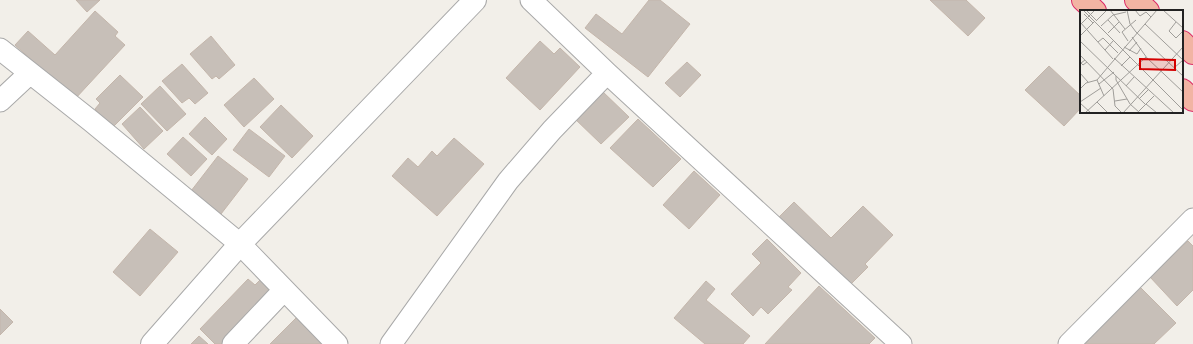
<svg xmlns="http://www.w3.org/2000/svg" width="1193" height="344" viewBox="0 0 1193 344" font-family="Ubuntu,sans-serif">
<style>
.building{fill:#c7bfb8;stroke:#c4b6ab}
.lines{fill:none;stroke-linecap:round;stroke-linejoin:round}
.minor-casing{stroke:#a9a9a9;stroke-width:23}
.tertiary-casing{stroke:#a9a9a9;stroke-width:24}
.trunk-casing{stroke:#dc2a67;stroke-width:24}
.minor{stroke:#fff;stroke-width:21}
.tertiary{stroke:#fff;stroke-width:22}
.trunk{stroke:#f2b4a3;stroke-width:22}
.inset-road{fill:none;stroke:#9f9d99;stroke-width:1}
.view{fill:#d40000;fill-opacity:0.15;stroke:#d40000;stroke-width:2}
.inset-edge{fill:none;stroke:#222;stroke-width:2}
</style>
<rect width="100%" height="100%" fill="#f2efe9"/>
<path class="building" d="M76,0h24l-13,12z
M649,0h11l30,24 -42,53 -63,-49 11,-14 26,20z
M930,0h36l19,18 -17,18z
M95,11l23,21 -3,4 10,9 -50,54 -60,-54 13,-14 27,24z
M211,36l24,29 -16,14 -3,-3 -4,3 -22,-25z
M540,41l14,13 6,-6 20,19 -40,43 -34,-32z
M687,62l14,13 -21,22 -15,-14z
M182,64l26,29 -13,11 -6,-6 -7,5 -20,-22z
M1049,66l32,30v12l-17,18 -39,-36z
M120,75l23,22 -30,30 -18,-18 5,-6 -4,-4z
M254,78l20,21 -30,28 -20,-22z
M160,86l26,28 -19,17 -26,-27z
M601,90l28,27 -28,27 -28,-27z
M281,105l32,31 -21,22 -32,-31z
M140,107l23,24 -19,18 -22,-25z
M205,117l22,22 -15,16 -23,-21z
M638,119l43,40 -28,28 -43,-39z
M249,129l36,27 -16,21 -36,-27z
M183,137l24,22 -16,17 -24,-22z
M454,138l30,26 -47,52 -45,-40 16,-18 10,9 14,-16 5,5z
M218,156l30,23 -27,35 -30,-23z
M694,171l26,24 -31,34 -26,-24z
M794,202l37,36 32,-32 30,29 -28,29 3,3 -22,22 -70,-69z
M150,229l28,23 -38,44 -27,-24z
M767,239l34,34 -13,14 4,3 -24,24 -7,-7 -8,9 -22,-22 30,-31 -9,-9z
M1188,241l5,5v44l-16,16 -27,-29z
M248,279l7,6 5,-5 12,11 -50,53h-7l-15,-15z
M706,281l9,8 -9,11 44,36 -7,8h-38l-31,-26z
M1138,285l38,38 -22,21h-78z
M819,286l56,52 -6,6h-104z
M0,309l13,13 -13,13z
M299,315l26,26 -4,3h-51z
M199,336l9,8h-17z"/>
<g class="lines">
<defs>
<path id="minor" d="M531,0l76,73 294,271
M0,49l91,72 149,123 97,100
M0,101l30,-28
M233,344l51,-54
M391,344l117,-163 44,-51 55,-57
M1069,344l124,-125"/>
<path id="tertiary" d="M152,344l88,-100 235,-244"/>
<path id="trunk" d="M1083,0l12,11
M1136,0l12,11
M1182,42l11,11
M1182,90l11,10"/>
</defs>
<use href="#minor" class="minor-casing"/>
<use href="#tertiary" class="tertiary-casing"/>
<use href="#trunk" class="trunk-casing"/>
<use href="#minor" class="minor"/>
<use href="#tertiary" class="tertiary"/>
<use href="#trunk" class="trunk"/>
</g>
<g transform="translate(1080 10)">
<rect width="103" height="103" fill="#f2efe9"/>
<path class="inset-road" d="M3,0l100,100M30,0l15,19M47,0l3,14 6,8M55,0l5,6 6,-4 5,5M83,0l20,18M7,1l9,9M4,4l9,9M28,10l12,13M16,11l11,-11M0,12l33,37M96,12l-7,9 7,7 7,-7M65,14l38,36M0,15l15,-15M21,16l12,-11 13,-3M56,22l47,44M28,23l11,-11M0,26l14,-14M52,27l15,21 36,34M0,31l65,63M48,31l-6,-9 14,-12M18,32l5,-4 15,15M44,37l13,7 4,-6M25,40l8,-9M49,41l8,-9M0,45l33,34 2,17 7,7M34,48l60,55M5,50l-4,3 2,2 4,-3M41,56l9,-9M28,57l49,-57M94,58l9,-8M0,63l8,9M36,66v4l14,24 10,9M17,70l7,16M19,74l15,-12M46,76l8,-9M0,79l6,-6 11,-3 11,-13M59,89l9,-9M35,91l12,-2M0,92l21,-14M17,92l11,11M0,93l11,10M66,94l11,9M59,101l15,-15M5,103l61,-56M43,103l60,-66"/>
<path class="view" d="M60,49l35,1v10l-35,-1z"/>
<rect width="103" height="103" class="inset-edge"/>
</g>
</svg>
